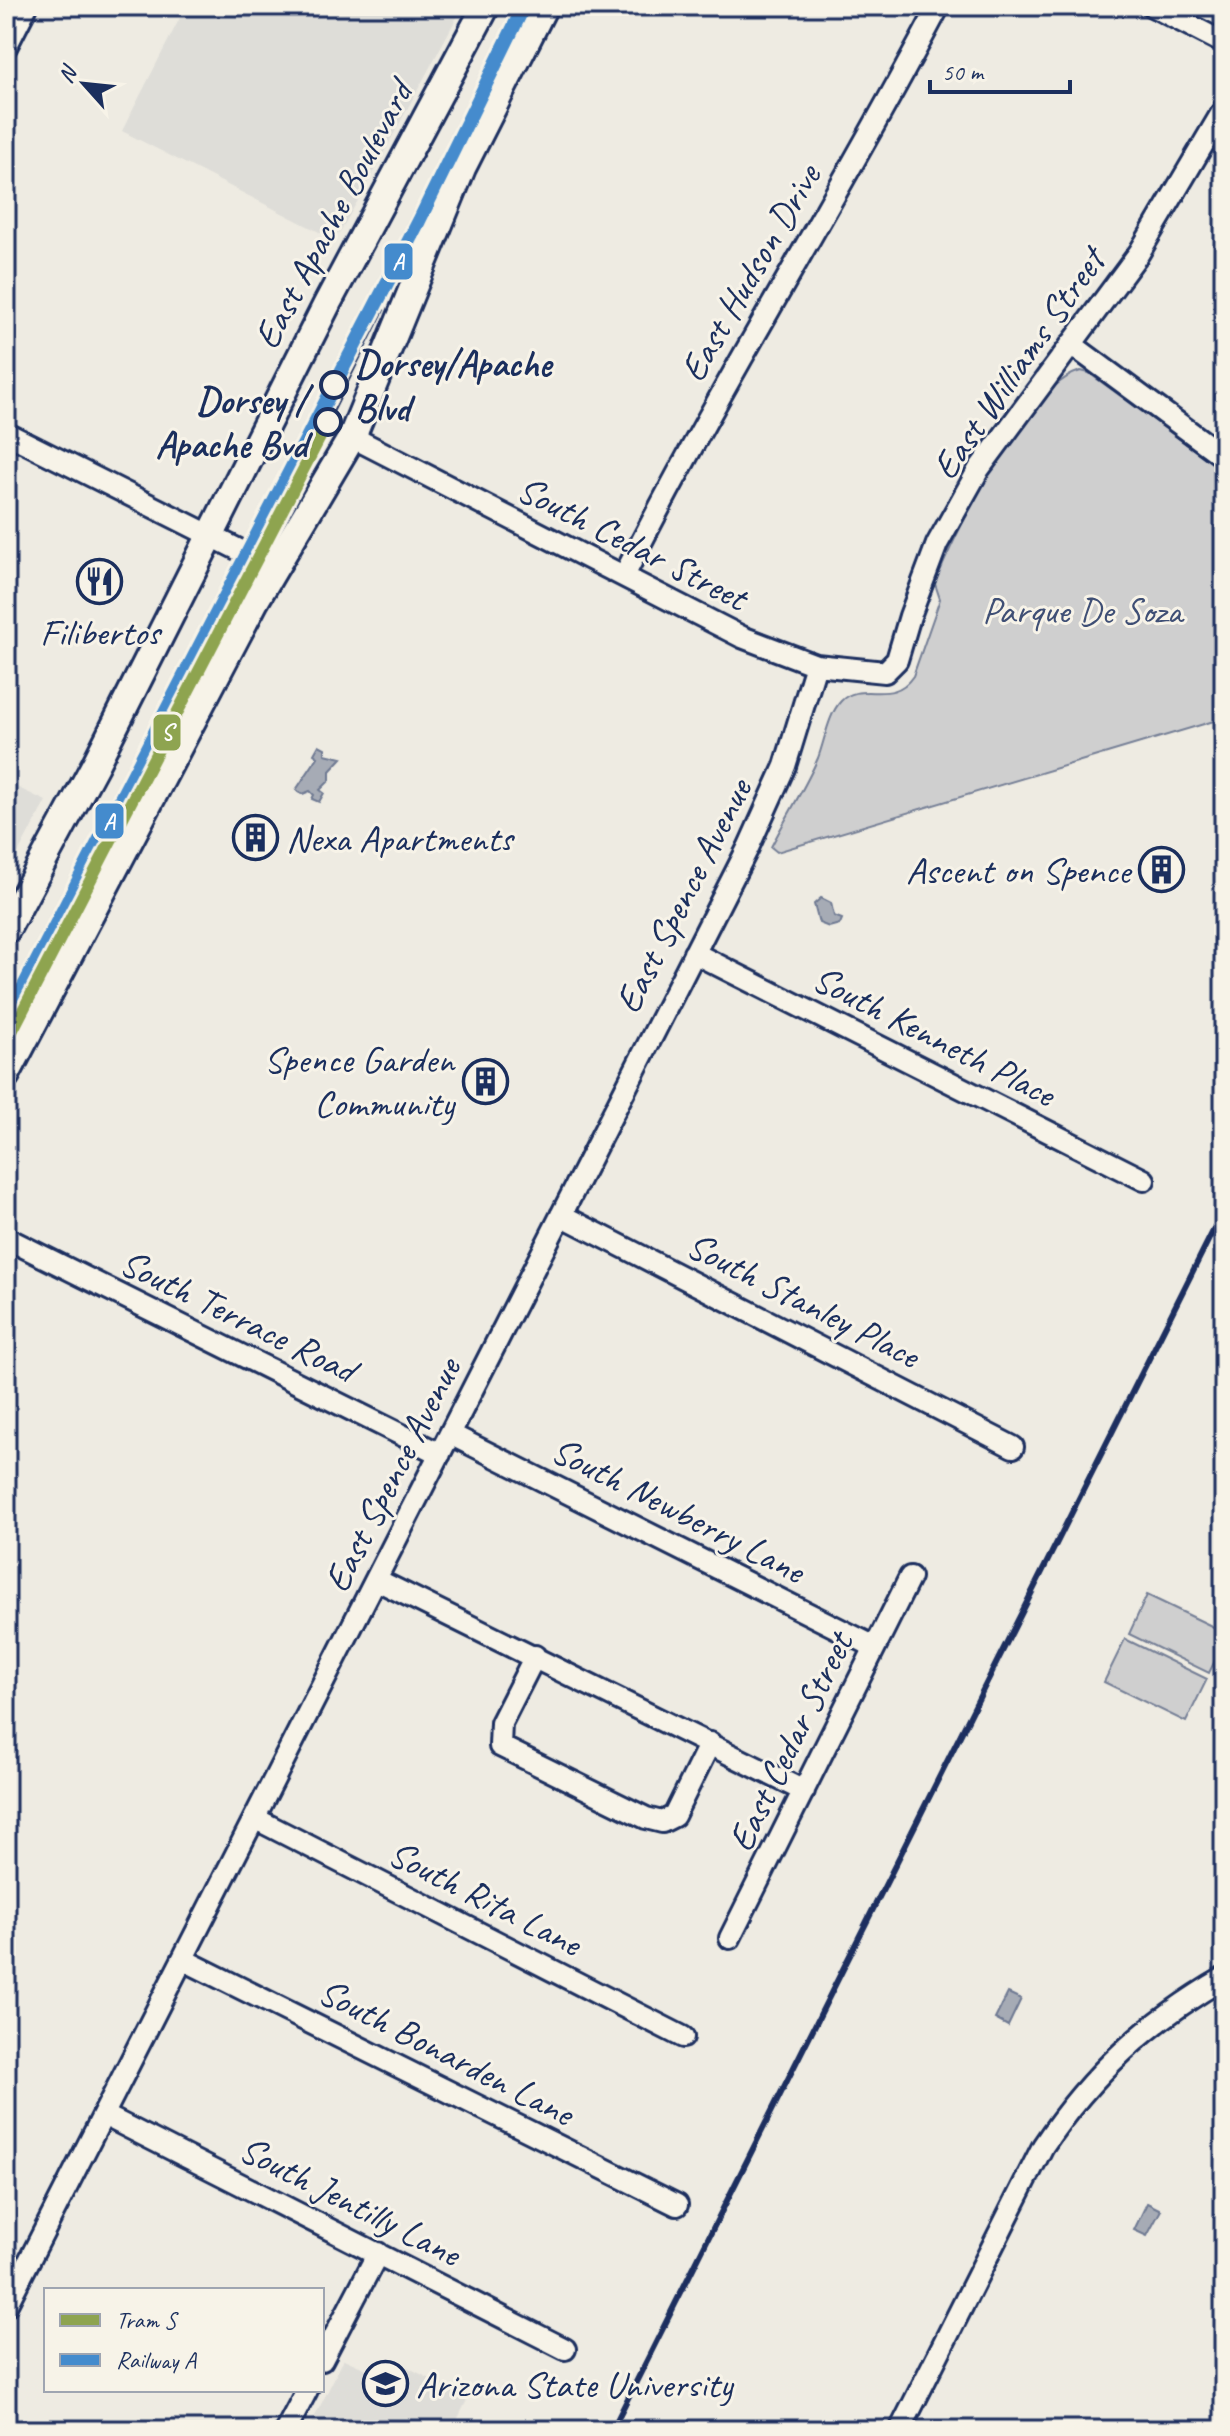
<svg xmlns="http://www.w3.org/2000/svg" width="1230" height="2436" viewBox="0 0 1230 2436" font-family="Caveat,sans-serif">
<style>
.built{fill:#deddd8}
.green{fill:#cfcfcf;stroke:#757f96;stroke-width:2}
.water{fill:#a6abb5;stroke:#6e7992;stroke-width:2}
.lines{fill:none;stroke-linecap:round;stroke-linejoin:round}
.minor-casing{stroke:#1b2f5e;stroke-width:26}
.major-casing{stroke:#1b2f5e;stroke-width:32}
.minor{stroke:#f7f3e8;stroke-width:20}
.major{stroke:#f7f3e8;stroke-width:26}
.tram{stroke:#1b2f5e;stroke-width:2}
.rail{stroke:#1b2f5e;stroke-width:6}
.rail-1-casing{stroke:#f7f3e8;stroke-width:20}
.rail-1{stroke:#448bcd;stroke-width:14}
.tram-1-casing{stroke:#f7f3e8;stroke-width:18}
.tram-1{stroke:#8ea450;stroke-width:12}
.stop-dot{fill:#f7f3e8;stroke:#1b2f5e;stroke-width:4}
.labels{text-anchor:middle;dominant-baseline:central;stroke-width:6;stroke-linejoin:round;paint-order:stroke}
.street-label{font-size:38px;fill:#1b2f5e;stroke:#f7f3e8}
.stop-label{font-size:38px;font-weight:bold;fill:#1b2f5e;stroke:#f7f3e8;text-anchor:start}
.park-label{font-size:38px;fill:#3f4f75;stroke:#f7f3e8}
.poi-label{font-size:38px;fill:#1b2f5e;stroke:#f7f3e8;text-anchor:start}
.line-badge{stroke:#f7f3e8;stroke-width:3}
.badge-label{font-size:22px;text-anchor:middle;font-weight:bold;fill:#fff}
</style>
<rect width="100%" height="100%" fill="#eeebe2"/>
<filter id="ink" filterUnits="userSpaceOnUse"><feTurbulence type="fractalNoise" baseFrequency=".0125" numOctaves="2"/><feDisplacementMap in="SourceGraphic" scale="16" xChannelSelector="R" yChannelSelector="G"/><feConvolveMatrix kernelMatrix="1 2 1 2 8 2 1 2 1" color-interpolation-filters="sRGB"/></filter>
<g filter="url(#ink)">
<path class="built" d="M186,6h277l-106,196 -17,30 -9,6 -209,-107z
M6,782l40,19 -40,75z
M344,2359l22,10 29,-8 73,37 -16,32h-144z"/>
<path class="green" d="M1081,371l8,2 135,98v247l-447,134 -6,-5c15,-30 34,-59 47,-89 7,-18 10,-43 23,-57 20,-21 51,6 72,-25l27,-77 -5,-15c19,-50 93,-200 146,-213z
M1147,1595l77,37v10l-15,31 -80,-39z
M1125,1639l82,40 -21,43 -82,-40z"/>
<path class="water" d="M319,745l6,3v6l17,4 -12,13v9l-10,10 4,3 -5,9 -7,-3 2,-4 -4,-4 -7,3 -7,-4 22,-33 -4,-3z
M821,898l10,5 3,13 8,3 -2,5 -11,3 -10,-4 -5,-19z
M1008,1993l13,6 -13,27 -13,-7z
M1147,2203l14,7 -14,26 -13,-6z"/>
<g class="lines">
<defs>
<path id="minor" d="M1152,6l72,37
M6,47l21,-41
M1071,344l153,113
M6,433l269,135
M352,437l390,200 74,28 69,7 12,-12 13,-44 27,-72 42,-75 160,-216 85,-144
M624,576c98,-194 214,-378 315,-570
M694,953l450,227
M561,1215l452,232
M6,1238l434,216
M450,1434l425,213
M377,1580l427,211
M535,1656l-34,67 -1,23 146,72 16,4 12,-6 36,-73
M256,1819l427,218
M730,1938l180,-361
M184,1960l493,245
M104,2115l461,234
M6,2306l742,-1458 37,-82 31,-101
M322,2360l56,-107
M286,2430l21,-40
M900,2430l143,-284c49,-73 105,-124 181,-168"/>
<path id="major" d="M6,930l89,-165 233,-463 158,-296
M6,1075l249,-474 97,-164 110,-269 82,-162"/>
</defs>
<use href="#minor" class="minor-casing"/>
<use href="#major" class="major-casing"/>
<use href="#minor" class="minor"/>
<use href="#major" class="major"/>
<path class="tram" d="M328,422l56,-112"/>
<path class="rail" d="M612,2430l612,-1221"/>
<defs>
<path id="rail-1" d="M6,1021l413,-800 105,-215"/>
</defs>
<use href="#rail-1" class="rail-1-casing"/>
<use href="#rail-1" class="rail-1"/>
<defs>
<path id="tram-1" d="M6,1043l322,-621"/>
</defs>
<use href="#tram-1" class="tram-1-casing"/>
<use href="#tram-1" class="tram-1"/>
</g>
</g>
<defs>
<symbol id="restaurant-ring" viewBox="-11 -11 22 22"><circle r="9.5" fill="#f7f3e8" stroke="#1b2f5e" stroke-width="1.5"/><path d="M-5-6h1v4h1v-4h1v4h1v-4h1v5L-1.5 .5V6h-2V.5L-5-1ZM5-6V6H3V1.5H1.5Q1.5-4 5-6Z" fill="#1b2f5e"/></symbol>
<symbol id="building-ring" viewBox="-11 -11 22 22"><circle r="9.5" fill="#f7f3e8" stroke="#1b2f5e" stroke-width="1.5"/><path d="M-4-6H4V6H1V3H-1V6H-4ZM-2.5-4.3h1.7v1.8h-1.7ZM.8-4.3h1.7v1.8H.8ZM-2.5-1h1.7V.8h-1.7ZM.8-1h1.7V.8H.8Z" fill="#1b2f5e"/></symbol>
<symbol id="university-ring" viewBox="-11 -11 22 22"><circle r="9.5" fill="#f7f3e8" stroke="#1b2f5e" stroke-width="1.5"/><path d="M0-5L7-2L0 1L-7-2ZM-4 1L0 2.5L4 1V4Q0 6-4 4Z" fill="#1b2f5e"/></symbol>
</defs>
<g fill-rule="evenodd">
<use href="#restaurant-ring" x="74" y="556" width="51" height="51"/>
<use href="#building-ring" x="230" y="812" width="51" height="51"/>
<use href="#building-ring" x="1136" y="844" width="51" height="51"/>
<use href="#building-ring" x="460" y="1056" width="51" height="51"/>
<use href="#university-ring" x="360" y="2358" width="51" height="51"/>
</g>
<g class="stop-dot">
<circle cx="334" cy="385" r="13"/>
<circle cx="328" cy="422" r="13"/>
</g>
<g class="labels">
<g class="street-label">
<text transform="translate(333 215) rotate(-62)">East Apache Boulevard</text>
<text transform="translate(750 273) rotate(-60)">East Hudson Drive</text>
<text transform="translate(1018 364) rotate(-55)">East Williams Street</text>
<text transform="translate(632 543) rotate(27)">South Cedar Street</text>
<text transform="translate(683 896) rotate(-63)">East Spence Avenue</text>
<text transform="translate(934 1036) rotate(27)">South Kenneth Place</text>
<text transform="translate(803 1300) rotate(27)">South Stanley Place</text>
<text transform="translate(238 1316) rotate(26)">South Terrace Road</text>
<text transform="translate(392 1475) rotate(-63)">East Spence Avenue</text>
<text transform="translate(678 1510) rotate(27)">South Newberry Lane</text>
<text transform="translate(790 1742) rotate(-64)">East Cedar Street</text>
<text transform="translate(485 1898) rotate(27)">South Rita Lane</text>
<text transform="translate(446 2052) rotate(27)">South Bonarden Lane</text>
<text transform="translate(350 2201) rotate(27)">South Jentilly Lane</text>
</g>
<g class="stop-label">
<text x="355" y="363">Dorsey/Apache<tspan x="355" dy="44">Blvd</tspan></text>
<text x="307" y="400" text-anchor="end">Dorsey /<tspan x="307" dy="44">Apache Bvd</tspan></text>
</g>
<g class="park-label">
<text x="1082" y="610">Parque De Soza</text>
</g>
<g class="poi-label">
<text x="100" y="632" text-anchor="middle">Filibertos</text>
<text x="286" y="838">Nexa Apartments</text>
<text x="1130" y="870" text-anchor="end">Ascent on Spence</text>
<text x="454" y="1059" text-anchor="end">Spence Garden<tspan x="454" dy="44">Community</tspan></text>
<text x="416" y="2384">Arizona State University</text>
</g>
</g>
<g class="line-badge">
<rect x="383" y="242" width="31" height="39" rx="8" fill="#448bcd"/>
<rect x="152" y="713" width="30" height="39" rx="8" fill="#8ea450"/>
<rect x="94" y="802" width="31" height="38" rx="8" fill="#448bcd"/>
</g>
<g class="badge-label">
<text x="398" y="269">A</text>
<text x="167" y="740">S</text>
<text x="109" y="829">A</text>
</g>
<rect width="1230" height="2436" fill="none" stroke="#f7f3e8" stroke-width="32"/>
<rect x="16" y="16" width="1198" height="2404" fill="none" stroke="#1b2f5e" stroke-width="3" filter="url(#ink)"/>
<rect x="44" y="2288" width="280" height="104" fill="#f7f3e8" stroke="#9fa5b1" stroke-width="2"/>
<rect x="60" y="2314" width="40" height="12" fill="#8ea450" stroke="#9fa5b1" stroke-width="2"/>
<text x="116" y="2328" font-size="24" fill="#1b2f5e">Tram S</text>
<rect x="60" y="2354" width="40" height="12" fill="#448bcd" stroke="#9fa5b1" stroke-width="2"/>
<text x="116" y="2368" font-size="24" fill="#1b2f5e">Railway A</text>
<g transform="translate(84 84) rotate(297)" stroke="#f7f3e8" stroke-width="6" paint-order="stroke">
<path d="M0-6L14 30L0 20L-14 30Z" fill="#1b2f5e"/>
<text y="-12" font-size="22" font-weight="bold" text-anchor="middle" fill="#1b2f5e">N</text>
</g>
<path d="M930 80v12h140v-12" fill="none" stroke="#1b2f5e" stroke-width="4"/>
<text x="942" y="80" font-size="24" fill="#1b2f5e" stroke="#f7f3e8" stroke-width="6" paint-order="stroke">50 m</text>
</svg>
